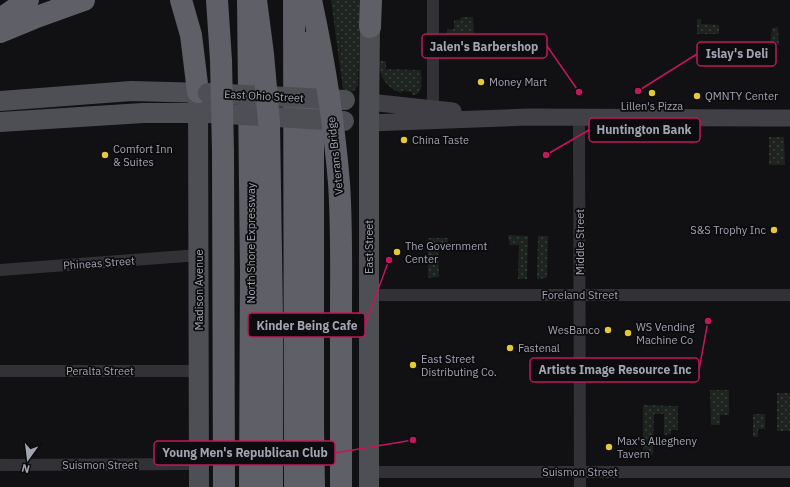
<svg xmlns="http://www.w3.org/2000/svg" width="790" height="487" viewBox="0 0 790 487" font-family="'IBM Plex Sans',sans-serif">
<style>
.grass{fill:url(#grass-dots)}
.lines{fill:none;stroke-linecap:round;stroke-linejoin:round}
.minor{stroke:#323236;stroke-width:12}
.secondary{stroke:#404046;stroke-width:17}
.primary{stroke:#4e4e55;stroke-width:20}
.motorway{stroke:#5e5f67;stroke-width:22}
.primary-bridge{stroke:#4e4e55;stroke-width:20}
.motorway-bridge{stroke:#5e5f67;stroke-width:22}
.poi-dot{fill:#e4c836;stroke:#0c0b0d;stroke-width:1.5}
.labels{text-anchor:middle;dominant-baseline:central;stroke-width:3.5;stroke-linejoin:round;paint-order:stroke}
.poi-label{font-size:11px;fill:#a2a4b1;stroke:#0c0b0d;text-anchor:start}
.street-label{font-size:11px;fill:#a2a4b1;stroke:#0c0b0d}
.leader{fill:none;stroke:#c2185b;stroke-width:1.5}
.callout-dot{fill:#c2185b;stroke:#0c0b0d;stroke-width:1.5}
.callout{fill:#0c0b0d;stroke:#c2185b;stroke-width:1.5}
.callout-label{font-size:12px;text-anchor:middle;font-weight:bold;fill:#a2a4b1}
</style>
<defs>
<pattern id="grass-dots" width="8" height="8" patternUnits="userSpaceOnUse"><rect width="8" height="8" fill="#1d241f"/><path d="M2 2h.1M6 6h.1" fill="none" stroke="#3b413d" stroke-width="1.8" stroke-linecap="round"/></pattern>
</defs>
<rect width="100%" height="100%" fill="#111012"/>
<path class="grass" d="M331,0h30l-3,85 -3,5 -4,2 -8,-3z
M461,17h12l1,21h-27v-9h7v-9h6z
M697,19h4v5l18,1v9h-22z
M778,27l1,18h-9l2,-17z
M379,61h7v8l35,1c0,10 4,25 -9,25v-3l-10,-1 -1,2c-15,-5 -22,-17 -22,-32z
M769,137h15l1,28h-16z
M508,235l20,1 -1,43h-9l1,-34h-9z
M538,236h10l-1,42 -10,1z
M428,238h20v12h-10l1,27 -11,1z
M710,390h19v25h-9v10h-9z
M777,393h13v38h-13z
M643,405l35,1v24h-7v4l-7,1v-21h-10l-1,41h-10z
M753,414h12v15h-7v8h-5z"/>
<g class="lines">
<path class="minor" d="M433,109v-109
M579,118l1,369
M0,270l199,-15
M369,295h421
M0,371h199
M0,465l199,-1
M369,472h421"/>
<path class="secondary" d="M369,102l84,9
M369,123l158,-6 263,1"/>
<path class="primary" d="M198,92l1,395
M0,101l131,-10 77,2
M0,122l143,-9h65
M369,487v-364l1,-96"/>
<path class="motorway" d="M181,0l10,35 7,57
M294,0l1,487
M248,1l3,271 -1,215
M0,19l28,-19
M370,27l1,-27
M0,32l34,-14 50,-18
M313,40v386l1,61
M223,152l1,335
M341,314v173
M272,317v170"/>
<path class="primary-bridge" d="M208,93l137,7
M208,113l136,8"/>
<path class="motorway-bridge" d="M217,0l4,60 2,92
M256,0l7,54 6,68 3,195
M311,0c13,60 23,122 28,183 3,44 2,88 2,131"/>
</g>
<g class="poi-dot">
<circle cx="481" cy="82" r="4"/>
<circle cx="652" cy="93" r="4"/>
<circle cx="697" cy="96" r="4"/>
<circle cx="404" cy="140" r="4"/>
<circle cx="105" cy="155" r="4"/>
<circle cx="774" cy="230" r="4"/>
<circle cx="397" cy="252" r="4"/>
<circle cx="608" cy="330" r="4"/>
<circle cx="628" cy="333" r="4"/>
<circle cx="510" cy="348" r="4"/>
<circle cx="413" cy="365" r="4"/>
<circle cx="609" cy="447" r="4"/>
</g>
<g class="labels">
<g class="poi-label">
<text x="489" y="82">Money Mart</text>
<text x="705" y="96">QMNTY Center</text>
<text x="652" y="106" text-anchor="middle">Lillen's Pizza</text>
<text x="412" y="140">China Taste</text>
<text x="113" y="149">Comfort Inn<tspan x="113" dy="13">&amp; Suites</tspan></text>
<text x="766" y="230" text-anchor="end">S&amp;S Trophy Inc</text>
<text x="405" y="246">The Government<tspan x="405" dy="13">Center</tspan></text>
<text x="636" y="327">WS Vending<tspan x="636" dy="13">Machine Co</tspan></text>
<text x="600" y="330" text-anchor="end">WesBanco</text>
<text x="518" y="348">Fastenal</text>
<text x="421" y="359">East Street<tspan x="421" dy="13">Distributing Co.</tspan></text>
<text x="617" y="441">Max's Allegheny<tspan x="617" dy="13">Tavern</tspan></text>
</g>
<g class="street-label">
<text transform="translate(264 96) rotate(3)">East Ohio Street</text>
<text transform="translate(335 156) rotate(-96)">Veterans Bridge</text>
<text transform="translate(580 242) rotate(-90)">Middle Street</text>
<text transform="translate(251 243) rotate(-90)">North Shore Expressway</text>
<text transform="translate(369 247) rotate(-90)">East Street</text>
<text transform="translate(99 263) rotate(-4)">Phineas Street</text>
<text transform="translate(199 290) rotate(-90)">Madison Avenue</text>
<text x="580" y="295">Foreland Street</text>
<text x="100" y="371">Peralta Street</text>
<text x="100" y="465">Suismon Street</text>
<text x="580" y="472">Suismon Street</text>
</g>
</g>
<path class="leader" d="M579 92L547 46M638 91L697 54M546 155L589 130M389 260L365 325M708 321L699 370M413 440L335 453"/>
<g class="callout-dot">
<circle cx="579" cy="92" r="4"/>
<circle cx="638" cy="91" r="4"/>
<circle cx="546" cy="155" r="4"/>
<circle cx="389" cy="260" r="4"/>
<circle cx="708" cy="321" r="4"/>
<circle cx="413" cy="440" r="4"/>
</g>
<g class="callout">
<rect x="422" y="34" width="125" height="24" rx="4"/>
<rect x="697" y="42" width="79" height="24" rx="4"/>
<rect x="589" y="118" width="111" height="24" rx="4"/>
<rect x="248" y="313" width="117" height="24" rx="4"/>
<rect x="530" y="358" width="169" height="24" rx="4"/>
<rect x="154" y="441" width="181" height="24" rx="4"/>
</g>
<g class="callout-label">
<text x="484" y="51">Jalen's Barbershop</text>
<text x="737" y="58">Islay's Deli</text>
<text x="644" y="134">Huntington Bank</text>
<text x="307" y="330">Kinder Being Cafe</text>
<text x="615" y="374">Artists Image Resource Inc</text>
<text x="245" y="457">Young Men's Republican Club</text>
</g>
<g transform="translate(28 459) rotate(194)" stroke="#0c0b0d" stroke-width="3" paint-order="stroke">
<path d="M0-3L7 15L0 10L-7 15Z" fill="#a2a4b1"/>
<text y="-6" font-size="11" font-weight="bold" text-anchor="middle" fill="#a2a4b1">N</text>
</g>
</svg>
